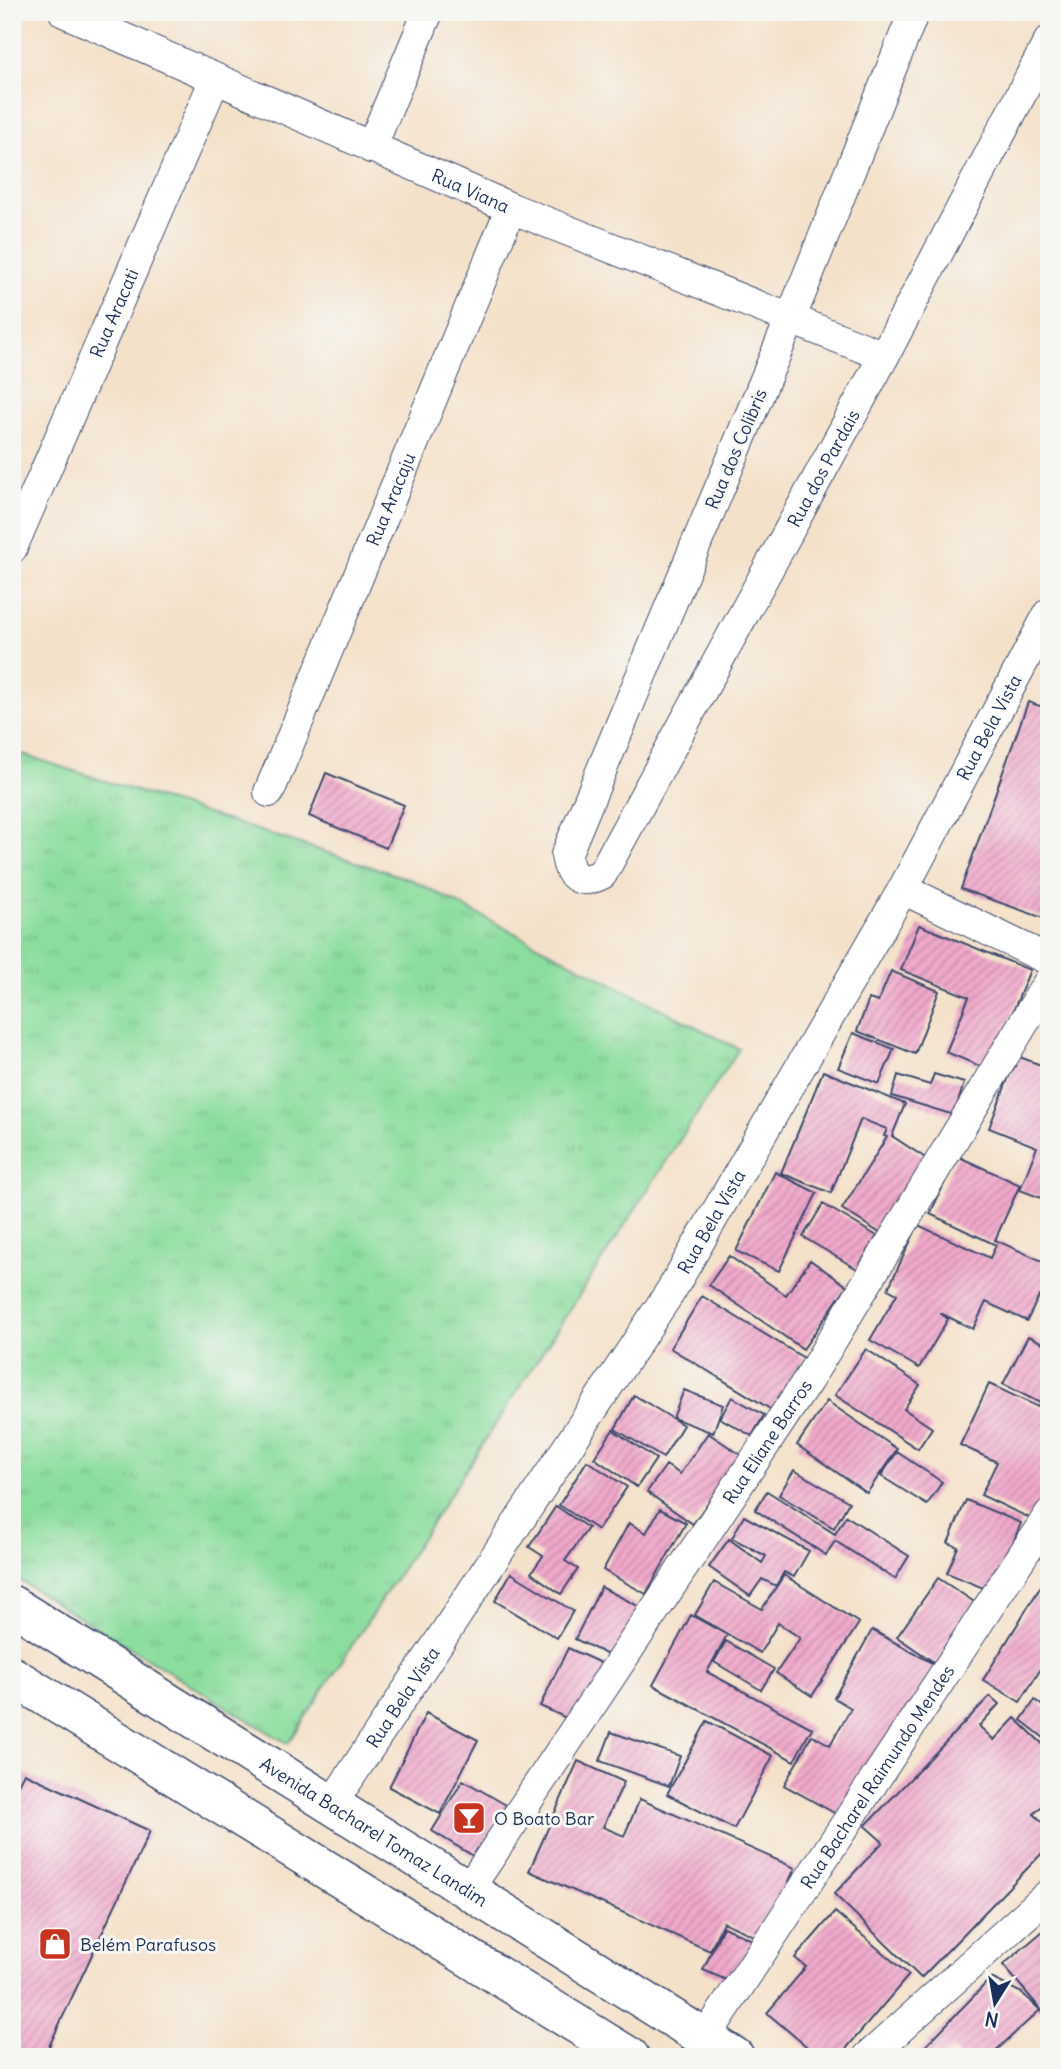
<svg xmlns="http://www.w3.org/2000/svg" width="1061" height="2069" viewBox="0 0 1061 2069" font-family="Delius,sans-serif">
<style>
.grass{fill:url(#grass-tufts);stroke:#53867e;stroke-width:2}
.building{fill:url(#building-hatch)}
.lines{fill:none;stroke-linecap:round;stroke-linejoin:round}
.minor-casing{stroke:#3c4a6e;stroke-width:32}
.trunk-casing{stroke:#3c4a6e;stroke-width:41}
.minor{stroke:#fff;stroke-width:30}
.trunk{stroke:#fff;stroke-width:38}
.labels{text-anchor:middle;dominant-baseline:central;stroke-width:6;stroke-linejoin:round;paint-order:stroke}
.street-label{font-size:18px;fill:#1b2f5e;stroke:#f6f6f2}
.poi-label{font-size:18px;fill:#1b2f5e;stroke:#f6f6f2;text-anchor:start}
</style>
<defs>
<pattern id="grass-tufts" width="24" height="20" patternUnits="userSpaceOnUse" patternTransform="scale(1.75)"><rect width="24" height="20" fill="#8bdd9e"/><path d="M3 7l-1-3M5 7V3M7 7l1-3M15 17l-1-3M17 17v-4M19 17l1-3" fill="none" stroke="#77be8a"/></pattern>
<pattern id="building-hatch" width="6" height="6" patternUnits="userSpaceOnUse" patternTransform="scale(1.75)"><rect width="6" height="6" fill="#f1a9cb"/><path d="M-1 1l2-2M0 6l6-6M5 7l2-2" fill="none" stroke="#c28aa8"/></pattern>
</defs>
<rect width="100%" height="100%" fill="#f6f6f2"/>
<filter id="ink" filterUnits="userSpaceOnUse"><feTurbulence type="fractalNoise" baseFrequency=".0143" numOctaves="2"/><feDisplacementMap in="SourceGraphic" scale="14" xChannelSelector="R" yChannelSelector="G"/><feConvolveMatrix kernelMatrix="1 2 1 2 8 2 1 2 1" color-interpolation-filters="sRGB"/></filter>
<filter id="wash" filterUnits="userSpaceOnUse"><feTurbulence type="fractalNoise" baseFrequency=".00686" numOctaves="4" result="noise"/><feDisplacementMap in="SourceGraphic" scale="28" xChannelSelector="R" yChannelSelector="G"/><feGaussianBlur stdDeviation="1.57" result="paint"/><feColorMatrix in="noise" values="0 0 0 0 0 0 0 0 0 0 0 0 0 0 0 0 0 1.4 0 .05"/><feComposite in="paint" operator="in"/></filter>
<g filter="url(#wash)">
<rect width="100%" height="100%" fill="#f4e1c9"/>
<path class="grass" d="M12,751l400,129 327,169 -451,695 -276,-168z"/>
<g id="blocks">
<path class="building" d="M1028,702l21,7v211l-88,-31z
M326,773l78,32 -18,43 -77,-32z
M919,925l111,45 -41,100 -43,-18 23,-55 -68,-27z
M891,971l48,20 -24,63 -58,-23 12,-32 9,3z
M853,1033l41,16 -15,35 -41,-16z
M1017,1056l32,12v133l-29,-11 17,-43 -48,-19z
M823,1071l82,33 -13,32 35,23 -47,74 -38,-24 45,-72 -3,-1 3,-7 -26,-10 -30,74 -50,-20z
M934,1074l30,9 -10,32 -62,-19 6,-21 32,10z
M957,1156l63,29 -25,55 54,24v37l-10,-5 -12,25 -41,-19 -13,27 -33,-16 8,6 -29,49 -49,-28 27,-46 -9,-5 30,-64 72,33 6,-13 -66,-31z
M775,1172l42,21 -38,78 -43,-20z
M823,1204l54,32 -20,33 -54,-32z
M729,1256l57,39 24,-35 37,26 -44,63 -94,-64z
M702,1296l102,62 -32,52 -102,-62z
M1028,1336l21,10 -1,61 -45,-23z
M866,1349l54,36 -16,24 28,19 -14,21 -83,-54z
M989,1384l60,28v82l-13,27 -55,-26 16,-33 -37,-17z
M684,1390l39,15 -10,28 -40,-15z
M634,1395l49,30 -20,33 -48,-29z
M732,1397l32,18 -12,21 -32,-18z
M827,1401l70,48 -30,44 -70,-48z
M613,1430l43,29 -19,28 -43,-29z
M708,1433l33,22 -48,69 -46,-32 19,-27 14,9z
M897,1452l45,30 -15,23 -46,-29z
M587,1461l40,26 -29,43 -39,-25z
M794,1470l55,32 -15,26 -55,-33z
M767,1491l68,43 11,-18 63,40 -14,23 -60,-38 -9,14 -71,-45z
M966,1500l55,23 -28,69 -46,-19 11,-26 -10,-4z
M556,1506l32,22 -23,33 13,8 -17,25 -30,-21 12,-17 -14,-9z
M660,1509l26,14 -40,71 -43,-24 26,-47 17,10z
M744,1516l65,35 -15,26 -10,-5 -8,14 -14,-7 -12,17 -41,-29 20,-28 33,24 4,-7 -34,-18z
M511,1573l62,38 -16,27 -62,-37z
M784,1575l75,48 -47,73 -36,-23 24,-35 -22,-15 -18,30 -65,-38 19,-33 48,27z
M938,1578l47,31 -41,60 -47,-32z
M1049,1580v76l-29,46 -37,-22 58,-94 3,2z
M601,1587l39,20 -26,51 -39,-19z
M691,1615l36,20 -20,37 105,56 -18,33 -141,-76z
M872,1630l62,34 -87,156 -63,-35 28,-50 18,10 21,-37 -17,-10z
M726,1641l48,28 -13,21 -47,-28z
M568,1648l39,18 -28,58 -39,-18z
M990,1696l9,8 -20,22 15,14 21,-22 34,32v49l-15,15 15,14v18l-128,132 -87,-84 49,-52 -18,-16z
M1035,1700l14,11v31l-28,-22z
M426,1713l52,27 -38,74 -51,-27z
M707,1721l66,35 -39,73 -67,-35z
M611,1732l69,24 -11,30 -69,-25z
M578,1761l46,21 -21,45 21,9 16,-37 155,69 -32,72 -40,-18 -13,29 -181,-80z
M24,1773l126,58 -106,226h-32v-261z
M463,1780l43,25 -31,52 -43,-26z
M835,1912l74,63 -70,82h-20l-52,-44 39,-46 -11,-9z
M1049,1926v93l-46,-54z
M723,1927l34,15 -19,43 -35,-15z
M991,1978l31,15 18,17 -51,47h-29l-8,-8 -8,8h-29z"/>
</g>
</g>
<g filter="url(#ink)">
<use href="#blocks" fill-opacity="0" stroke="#3c4a6e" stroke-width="2"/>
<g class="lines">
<defs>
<g id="minor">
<path id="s1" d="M64,12l447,196 373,148"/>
<path id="s2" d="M914,12l-124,308 -224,535c3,23 15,30 36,19l282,-518 165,-315"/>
<path d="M371,148l57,-136"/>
<path id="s3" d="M12,548l203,-469"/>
<path id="s4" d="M269,792l242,-584"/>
<path d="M903,889l146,71"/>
<path id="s5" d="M332,1804l340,-515 231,-400 146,-276"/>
<path id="s6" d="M468,1890l340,-510 241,-399"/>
<path id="s7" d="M705,2038l344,-523"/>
<path d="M868,2057l181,-163"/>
</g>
<g id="trunk">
<path id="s8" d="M12,1605l723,452"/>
<path d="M12,1676l618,381"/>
</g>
</defs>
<use href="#minor" class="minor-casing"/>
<use href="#trunk" class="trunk-casing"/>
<use href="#minor" class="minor"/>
<use href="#trunk" class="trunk"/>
</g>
</g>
<defs>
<symbol id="bar-square" viewBox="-11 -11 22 22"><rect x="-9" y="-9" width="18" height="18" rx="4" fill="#c8321e" stroke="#f6f6f2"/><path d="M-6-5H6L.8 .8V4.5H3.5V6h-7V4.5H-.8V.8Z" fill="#fff"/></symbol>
<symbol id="shop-square" viewBox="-11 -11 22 22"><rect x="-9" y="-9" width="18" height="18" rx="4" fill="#c8321e" stroke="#f6f6f2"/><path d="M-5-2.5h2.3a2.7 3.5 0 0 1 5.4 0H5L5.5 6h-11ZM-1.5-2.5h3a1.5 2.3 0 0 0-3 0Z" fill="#fff"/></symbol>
</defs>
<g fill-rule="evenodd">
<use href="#bar-square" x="450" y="1799" width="38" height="38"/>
<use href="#shop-square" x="36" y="1925" width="38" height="38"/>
</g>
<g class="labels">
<g class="street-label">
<text stroke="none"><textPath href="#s1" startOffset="444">Rua Viana</textPath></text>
<text stroke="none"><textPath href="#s3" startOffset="256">Rua Aracati</textPath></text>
<text transform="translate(736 449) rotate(-67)">Rua dos Colibris</text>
<text stroke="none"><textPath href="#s2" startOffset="1426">Rua dos Pardais</textPath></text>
<text stroke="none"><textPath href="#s4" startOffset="317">Rua Aracaju</textPath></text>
<text stroke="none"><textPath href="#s5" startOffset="1262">Rua Bela Vista</textPath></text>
<text stroke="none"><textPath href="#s5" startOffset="695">Rua Bela Vista</textPath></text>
<text stroke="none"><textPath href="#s6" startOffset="539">Rua Eliane Barros</textPath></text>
<text stroke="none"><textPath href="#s5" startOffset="128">Rua Bela Vista</textPath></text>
<text stroke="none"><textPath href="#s7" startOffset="313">Rua Bacharel Raimundo Mendes</textPath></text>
<text stroke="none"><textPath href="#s8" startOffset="427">Avenida Bacharel Tomaz Landim</textPath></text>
</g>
<g class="poi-label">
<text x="494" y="1818">O Boato Bar</text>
<text x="80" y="1944">Belém Parafusos</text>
</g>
</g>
<rect width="1061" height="2069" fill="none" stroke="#f6f6f2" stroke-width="42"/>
<g transform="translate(995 2003) rotate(191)" stroke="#f6f6f2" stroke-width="5" paint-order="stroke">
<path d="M0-5L12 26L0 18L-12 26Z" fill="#1b2f5e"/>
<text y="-10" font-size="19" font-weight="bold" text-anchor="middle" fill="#1b2f5e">N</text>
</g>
</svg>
